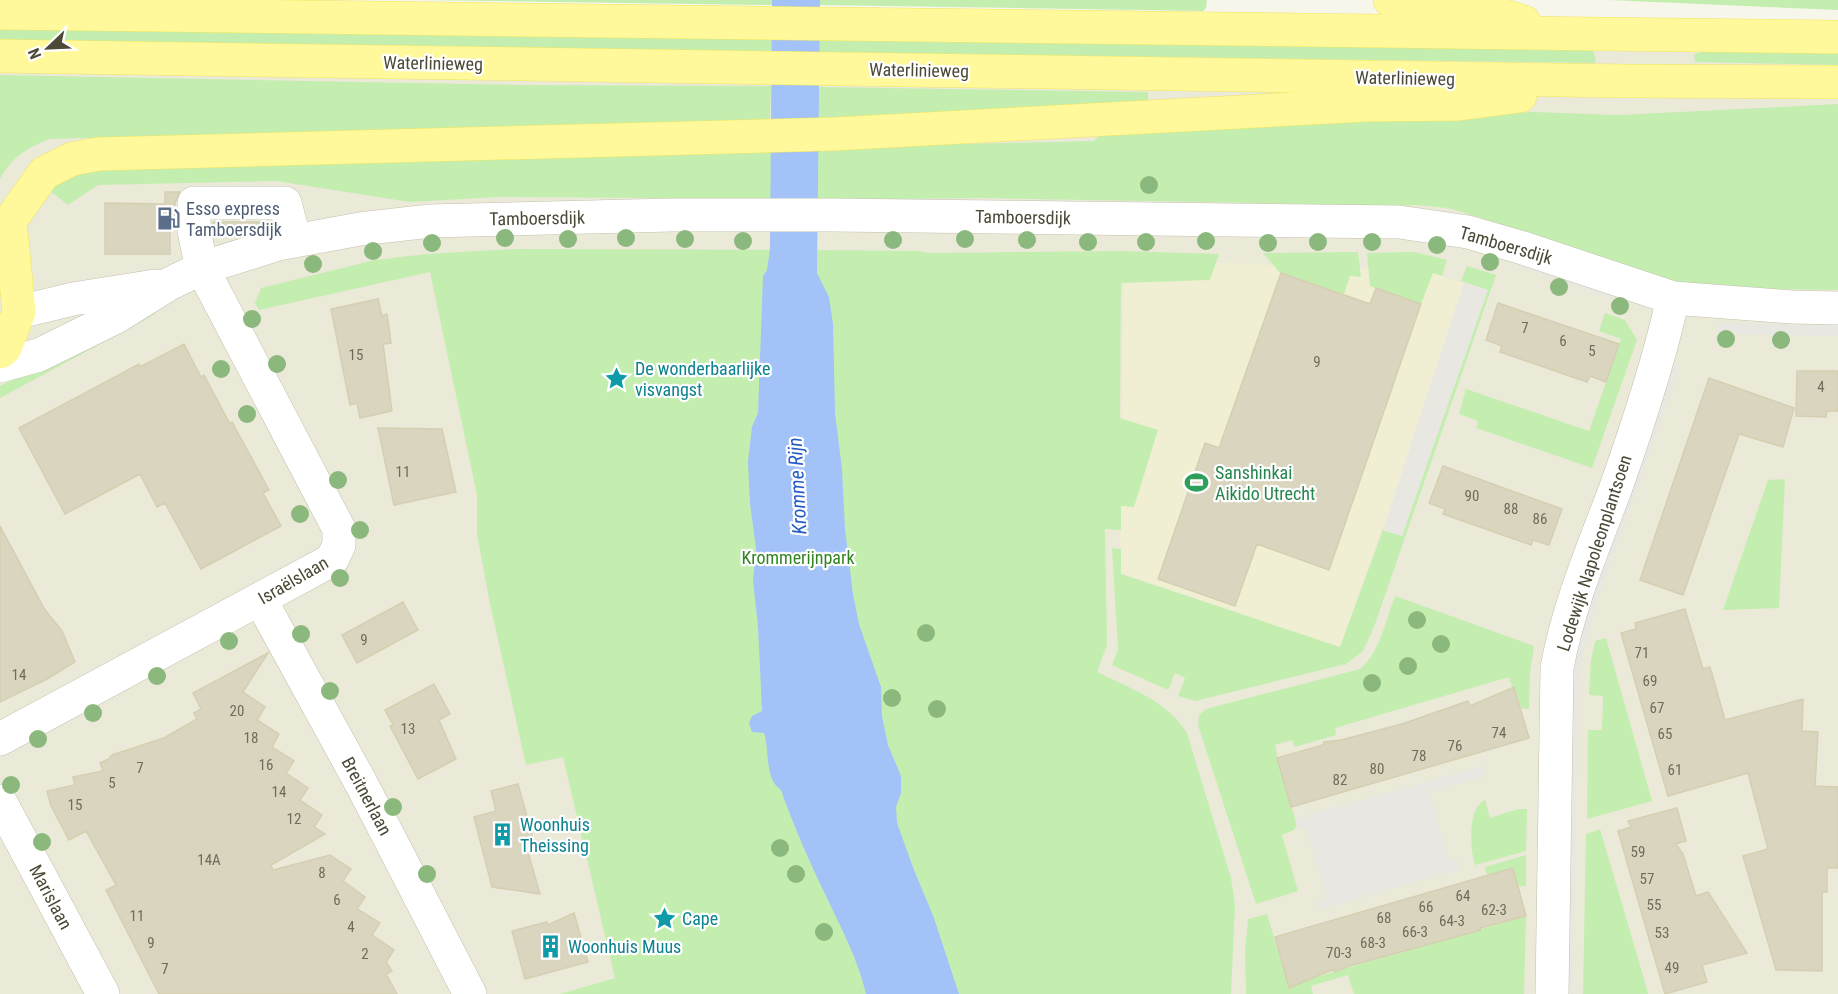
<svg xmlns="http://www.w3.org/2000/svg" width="1838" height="994" viewBox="0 0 1838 994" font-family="'Roboto Condensed',sans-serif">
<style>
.residential{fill:#ebe9d8}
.education{fill:#f1efd3}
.green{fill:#c4eeb0}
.parking{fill:#e8e7e2}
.water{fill:#a2c2f8}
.building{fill:#dad5bf;stroke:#d5cfb1;stroke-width:1.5}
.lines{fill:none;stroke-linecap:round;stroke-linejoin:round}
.minor-casing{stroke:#c3c1ac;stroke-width:34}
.major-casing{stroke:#f0e55f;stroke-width:34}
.minor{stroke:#fff;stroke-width:33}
.major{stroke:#fff99b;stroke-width:33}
.tree{fill:#8bb87d}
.labels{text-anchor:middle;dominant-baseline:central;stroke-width:4.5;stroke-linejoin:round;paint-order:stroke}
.number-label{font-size:15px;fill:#706c59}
.street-label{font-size:18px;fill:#4c4937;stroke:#fff}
.service-label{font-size:18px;fill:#4e5e75;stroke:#fff;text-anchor:start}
.culture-label{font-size:18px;fill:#0d838f;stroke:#fff;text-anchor:start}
.leisure-label{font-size:18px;fill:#27864d;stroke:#fff;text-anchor:start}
.park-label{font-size:18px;fill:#328523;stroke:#fff}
.water-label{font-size:20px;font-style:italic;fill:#245cc5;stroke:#fff}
</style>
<rect width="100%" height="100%" fill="#f7f6eb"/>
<path class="residential" d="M1838,30v964h-1838v-921z"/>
<path class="education" d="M1124,259l302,12 62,20 -86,245 -20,-7 -42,118 -220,-74z"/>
<path class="green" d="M422,0h350v5z
M820,0h387l-1,8 -3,3 -383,-6z
M1608,0h230v10z
M0,28l1593,22 3,11 -3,2 -1593,-22z
M1703,52l135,1v12l-143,-3 -1,-8z
M0,75l517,10 254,1 -1,34 -721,19c-23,10 -36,17 -49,40z
M818,87l330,5v18l-330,11z
M1838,104v186l-134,-2 -48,-11 -174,-59 -34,-10 -34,-3 -45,3 -59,-4 -330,-6 -163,2 1,-53 276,-6 8,-8 257,-16 175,-5 85,3z
M772,150l-1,49 -273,-2 -88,5 -134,-21 -178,4 -30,20 -19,-15 31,-20z
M515,249l310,1 90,1 17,2 190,-2 97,3 -9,26 -89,3 -1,135 38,12 -24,77 -13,-1v24l-16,-1 2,116 -10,27c33,16 70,29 90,61l44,145 4,27 -4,89h-671l55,-16 -52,-221 -37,8 -37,-166 -12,-65v-39l-47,-223 -171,38 -4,-7 6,-15 114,-28 51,-6z
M1358,252l3,25 -11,-1 -6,18 -64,-21 -17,-20z
M1414,252l33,8 -5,16 -9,-3 -12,31 -51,-18 -3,-33z
M1467,266l29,9 -122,352 -11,24 -17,13 -151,37 -17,-5 7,-18 -10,-5 -7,17 -56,-25 6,-16 -6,-101 9,1v25l219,73 43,-117 19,6 85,-246 -26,-9z
M155,310v4l-5,3 -150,81v-12l83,-44z
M1605,313l20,7 12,20 -45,128 -116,-40 2,-7 -19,-7 7,-25 123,42 32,-92 -22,-8z
M1785,479l-6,129 -56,2 45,-130z
M1395,596l139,50 -4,26 -1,37 -8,-1 -5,-18h-3l-4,-13 -174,51 1,7 -41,12 -3,-7 -17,5 3,13 -1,1 20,66 -3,5 -12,5 16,56 -42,13 -58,-179 1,-10 7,-6 154,-40c20,-16 26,-50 35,-73z
M1606,638l46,163 -65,18 1,-89h14l1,-34 -14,-1 2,-35 4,-19z
M1485,800l5,18 28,-9h9l-1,42 -51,14c-5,-16 -8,-56 10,-65z
M1600,829l44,150 4,15h-65l3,-160z
M1526,855v31h-8l-5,-18 -26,7 -2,-8z
M1267,914l21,71 238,-69 -2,78h-170l-6,-19 -37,11 2,8h-67l-1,-41 3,-34z"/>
<path class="parking" d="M1511,255l104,35 -3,9 -103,-36z
M1464,282l24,8 -86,246 -19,-6z
M1717,324l121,1v11l-118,-2 -3,-1z
M1672,363l8,3 -86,245 -14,57 -3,68 -4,258h-9l6,-331z
M1483,766l3,10 -57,16 20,69 8,-2 3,10 -140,40 -3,-9 10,-3 -21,-69 -8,2 -3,-11z"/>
<path class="water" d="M772,0h48l-3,273 12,24 4,27 2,89 7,56 3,60 8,65 6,30 22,63 1,29 6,29 13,31v17l-5,14 1,16 17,47 20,48 25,76h-93c-8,-35 -25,-66 -40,-98 -17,-35 -32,-69 -45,-106 -17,-11 -11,-40 -17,-57l-12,-1 -3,-9 3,-7 10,-5 -4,-84 -5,-47 3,-32 -6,-44 -2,-42 4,-35 6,-14 5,-137 4,-6 3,-20z"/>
<path class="building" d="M165,192h15l-5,11v24l-5,1v26h-65v-51l60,1z
M213,222h58v4l-58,1z
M1281,273l89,31 6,-16 45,16 -92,266 -72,-26 -22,62 -77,-27 47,-136 14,5z
M378,299l4,17 5,-2 4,29 -8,1 9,67 -32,7 -3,-15 -7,2 -19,-96z
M1498,303l121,41 -13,38 -16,-6 -3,6 -87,-30 2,-6 -16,-6z
M184,344l17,33 3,-2 26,49 2,-2 37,68 -6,3 18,33 -80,43 -36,-66 -8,4 -17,-33 -75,40 -46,-86 120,-64 1,3z
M1797,371h41v40h-11l-1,6 -30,-1z
M1709,378l85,30 -11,39 -44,-13 -56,161 -43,-15z
M378,428l64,1 14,63 -62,13z
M1443,466l119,43 -13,36 -16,-5 -2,5 -88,-31 2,-5 -16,-6z
M0,526l45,84 17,21 13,31 -28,17 -47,23z
M403,602l15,28 -61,33 -15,-28z
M1685,609l18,60 7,-2 15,53 78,-21 -1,32 16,1 -3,54 23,1v81h-11v24h-5v79l-46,-1 -33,-114 25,-7 -20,-76 -80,23 -47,-163 15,-4 -1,-6z
M268,653l-25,39 22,15 -8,13 22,14 -7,13 22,14 -8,12 22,15 -8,12 22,15 -8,12 11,7 -54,31 2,5 57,-15 21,14 -8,12 22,16 -8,12 23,14 -8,12 22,15 -8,12 6,9 -6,3 11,20h-238l-53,-104 10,-5 -30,-54 -17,9 -18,-34 -4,-15 28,-6 -2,-8 30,-6 -3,-8 9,-4 3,-4 52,-17 33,-19 -3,-6 7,-4 -8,-16z
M434,684l16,30 -11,6 17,39 -38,20 -28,-53 3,-1 -8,-15z
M1514,687l15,51 -238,69 -14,-49 46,-13 1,-3 17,-2 61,-16 66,-23 2,5z
M518,784l16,58 -8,3 14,49 -48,-7 -18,-70 22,-6 -5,-20z
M1677,808l9,33 -10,3 7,10 13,42 12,-4 39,61 -45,12 5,17 -42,12 -47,-163 13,-4 -3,-6z
M1513,868l13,48 -46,12 1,2 -132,36 -14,6 -1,-3 -45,19 -14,-51z
M574,913l14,49 -63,17 -13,-48 35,-9 1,3z"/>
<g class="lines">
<defs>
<path id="minor" d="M19,312l54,-13 82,-13
M0,366l39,-11 77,-38 53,-33 33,-16 76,-24 82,-15 70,-8 241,-6h163l565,7 69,10 55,16 150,50 119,9 46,1
M260,599l102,186 108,209
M0,739l332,-179 7,-15v-16l-137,-261 -8,-37v-28h91l10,38
M0,801l103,193
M1552,994l5,-326c11,-61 36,-120 58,-178 22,-62 44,-128 58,-192"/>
<path id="major" d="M1390,0l71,2 63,20
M0,13l1838,24
M0,56l1629,25 209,1
M0,352l5,-4 14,-36 -9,-91 34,-48 28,-14 27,-5 735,-20 533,-29 92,-1 61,-8"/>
</defs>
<use href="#minor" class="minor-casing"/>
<use href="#major" class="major-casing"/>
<use href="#minor" class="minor"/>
<use href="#major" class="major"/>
</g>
<g class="tree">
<circle cx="1149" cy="185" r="9"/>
<circle cx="505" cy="238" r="9"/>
<circle cx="626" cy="238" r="9"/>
<circle cx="568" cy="239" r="9"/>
<circle cx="685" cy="239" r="9"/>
<circle cx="965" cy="239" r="9"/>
<circle cx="893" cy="240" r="9"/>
<circle cx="1027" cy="240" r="9"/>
<circle cx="743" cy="241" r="9"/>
<circle cx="1206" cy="241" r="9"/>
<circle cx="1088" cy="242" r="9"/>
<circle cx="1146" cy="242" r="9"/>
<circle cx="1318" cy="242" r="9"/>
<circle cx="1372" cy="242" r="9"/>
<circle cx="432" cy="243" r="9"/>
<circle cx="1268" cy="243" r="9"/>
<circle cx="1437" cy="245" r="9"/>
<circle cx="373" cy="251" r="9"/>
<circle cx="1490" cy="262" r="9"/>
<circle cx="313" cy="264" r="9"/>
<circle cx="1559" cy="287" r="9"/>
<circle cx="1620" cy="306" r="9"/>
<circle cx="252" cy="319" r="9"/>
<circle cx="1726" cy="339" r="9"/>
<circle cx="1781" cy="340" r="9"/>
<circle cx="277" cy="364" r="9"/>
<circle cx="221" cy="369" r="9"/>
<circle cx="247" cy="414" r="9"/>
<circle cx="338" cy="480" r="9"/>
<circle cx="300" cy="514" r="9"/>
<circle cx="360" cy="530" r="9"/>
<circle cx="340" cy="578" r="9"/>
<circle cx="1417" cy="620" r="9"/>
<circle cx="926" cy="633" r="9"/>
<circle cx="301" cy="634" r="9"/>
<circle cx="229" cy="641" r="9"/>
<circle cx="1441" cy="644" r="9"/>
<circle cx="1408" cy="666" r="9"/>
<circle cx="157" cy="676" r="9"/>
<circle cx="1372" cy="683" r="9"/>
<circle cx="330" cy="691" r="9"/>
<circle cx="892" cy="698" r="9"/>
<circle cx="937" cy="709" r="9"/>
<circle cx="93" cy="713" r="9"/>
<circle cx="38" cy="739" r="9"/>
<circle cx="11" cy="785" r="9"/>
<circle cx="393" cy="807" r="9"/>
<circle cx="42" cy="842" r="9"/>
<circle cx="780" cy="848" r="9"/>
<circle cx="427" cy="874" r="9"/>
<circle cx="796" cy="874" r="9"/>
<circle cx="824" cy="932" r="9"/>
</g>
<defs>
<symbol id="fuel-bare" viewBox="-9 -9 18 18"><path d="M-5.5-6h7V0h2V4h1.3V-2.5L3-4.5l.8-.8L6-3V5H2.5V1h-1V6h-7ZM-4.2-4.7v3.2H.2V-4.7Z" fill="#5c6f8a" stroke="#fff" stroke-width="2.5" paint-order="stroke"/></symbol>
<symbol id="sight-bare" viewBox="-9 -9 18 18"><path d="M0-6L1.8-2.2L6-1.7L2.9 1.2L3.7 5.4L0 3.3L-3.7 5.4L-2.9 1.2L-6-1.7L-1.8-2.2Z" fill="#0f9aa8" stroke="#fff" stroke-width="2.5" paint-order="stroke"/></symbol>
<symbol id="stadium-bare" viewBox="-9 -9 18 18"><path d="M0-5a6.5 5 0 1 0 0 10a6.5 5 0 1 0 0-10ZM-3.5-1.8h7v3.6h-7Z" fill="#2e9e5b" stroke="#fff" stroke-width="2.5" paint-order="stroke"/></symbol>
<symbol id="building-bare" viewBox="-9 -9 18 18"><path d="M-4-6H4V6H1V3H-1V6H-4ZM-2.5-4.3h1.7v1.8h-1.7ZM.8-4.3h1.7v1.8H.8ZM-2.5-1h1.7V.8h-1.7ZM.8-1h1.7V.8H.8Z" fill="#0f9aa8" stroke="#fff" stroke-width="2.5" paint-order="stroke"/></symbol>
</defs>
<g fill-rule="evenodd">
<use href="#fuel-bare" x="152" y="202" width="33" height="33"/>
<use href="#sight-bare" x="600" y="362" width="33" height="33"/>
<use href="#stadium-bare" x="1180" y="466" width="33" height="33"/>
<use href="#building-bare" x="486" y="818" width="33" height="33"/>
<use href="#sight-bare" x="648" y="902" width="33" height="33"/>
<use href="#building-bare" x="534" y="930" width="33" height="33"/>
</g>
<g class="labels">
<g class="number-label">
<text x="1525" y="328">7</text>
<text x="1563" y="341">6</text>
<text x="1592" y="351">5</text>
<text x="356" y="355">15</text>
<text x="1317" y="362">9</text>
<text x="1821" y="387">4</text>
<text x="403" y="472">11</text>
<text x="1472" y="496">90</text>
<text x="1511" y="509">88</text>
<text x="1540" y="519">86</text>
<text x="364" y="640">9</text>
<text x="1642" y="653">71</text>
<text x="19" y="675">14</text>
<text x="1650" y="681">69</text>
<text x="1657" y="708">67</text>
<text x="237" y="711">20</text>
<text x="408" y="729">13</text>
<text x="1499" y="733">74</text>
<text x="1665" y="734">65</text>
<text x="251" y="738">18</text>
<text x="1455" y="746">76</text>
<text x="1419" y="756">78</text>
<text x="266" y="765">16</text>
<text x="140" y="768">7</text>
<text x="1377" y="769">80</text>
<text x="1675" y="770">61</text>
<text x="1340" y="780">82</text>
<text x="112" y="783">5</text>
<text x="279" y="792">14</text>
<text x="75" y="805">15</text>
<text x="294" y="819">12</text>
<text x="1638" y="852">59</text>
<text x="209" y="860">14A</text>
<text x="322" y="873">8</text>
<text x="1647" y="879">57</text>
<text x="1463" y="896">64</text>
<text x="337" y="900">6</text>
<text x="1654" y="905">55</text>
<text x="1426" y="907">66</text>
<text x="1494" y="910">62-3</text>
<text x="137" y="916">11</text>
<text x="1384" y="918">68</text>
<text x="1452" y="921">64-3</text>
<text x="351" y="927">4</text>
<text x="1415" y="932">66-3</text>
<text x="1662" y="933">53</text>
<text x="151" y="943">9</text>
<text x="1373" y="943">68-3</text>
<text x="1339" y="953">70-3</text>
<text x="365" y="954">2</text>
<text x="1672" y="968">49</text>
<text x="165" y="969">7</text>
</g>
<g class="street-label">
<text transform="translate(433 63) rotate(1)">Waterlinieweg</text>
<text transform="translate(919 70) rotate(1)">Waterlinieweg</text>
<text transform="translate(1405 78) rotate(1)">Waterlinieweg</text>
<text transform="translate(1023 217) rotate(1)">Tamboersdijk</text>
<text transform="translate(537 218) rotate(-1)">Tamboersdijk</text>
<text transform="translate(1506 245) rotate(16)">Tamboersdijk</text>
<text transform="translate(1594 553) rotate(-72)">Lodewijk Napoleonplantsoen</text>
<text transform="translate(293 580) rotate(-30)">Israëlslaan</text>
<text transform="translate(367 796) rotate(62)">Breitnerlaan</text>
<text transform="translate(51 897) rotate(62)">Marislaan</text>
</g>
<g class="service-label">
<text x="186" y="208">Esso express<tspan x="186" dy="21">Tamboersdijk</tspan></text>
</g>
<g class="culture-label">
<text x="635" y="368">De wonderbaarlijke<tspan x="635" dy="21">visvangst</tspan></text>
<text x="520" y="824">Woonhuis<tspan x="520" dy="21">Theissing</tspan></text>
<text x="682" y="918">Cape</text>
<text x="568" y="946">Woonhuis Muus</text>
</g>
<g class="leisure-label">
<text x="1215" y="472">Sanshinkai<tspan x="1215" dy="21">Aikido Utrecht</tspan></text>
</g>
<g class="park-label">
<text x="798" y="557">Krommerijnpark</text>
</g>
<g class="water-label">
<text transform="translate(797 486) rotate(-93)">Kromme Rijn</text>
</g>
</g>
<g transform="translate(48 48) rotate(247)" stroke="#ffffff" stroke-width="4.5" paint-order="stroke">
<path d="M0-4.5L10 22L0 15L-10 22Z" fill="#4c4937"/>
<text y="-9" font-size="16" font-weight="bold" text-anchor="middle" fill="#4c4937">N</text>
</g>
</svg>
